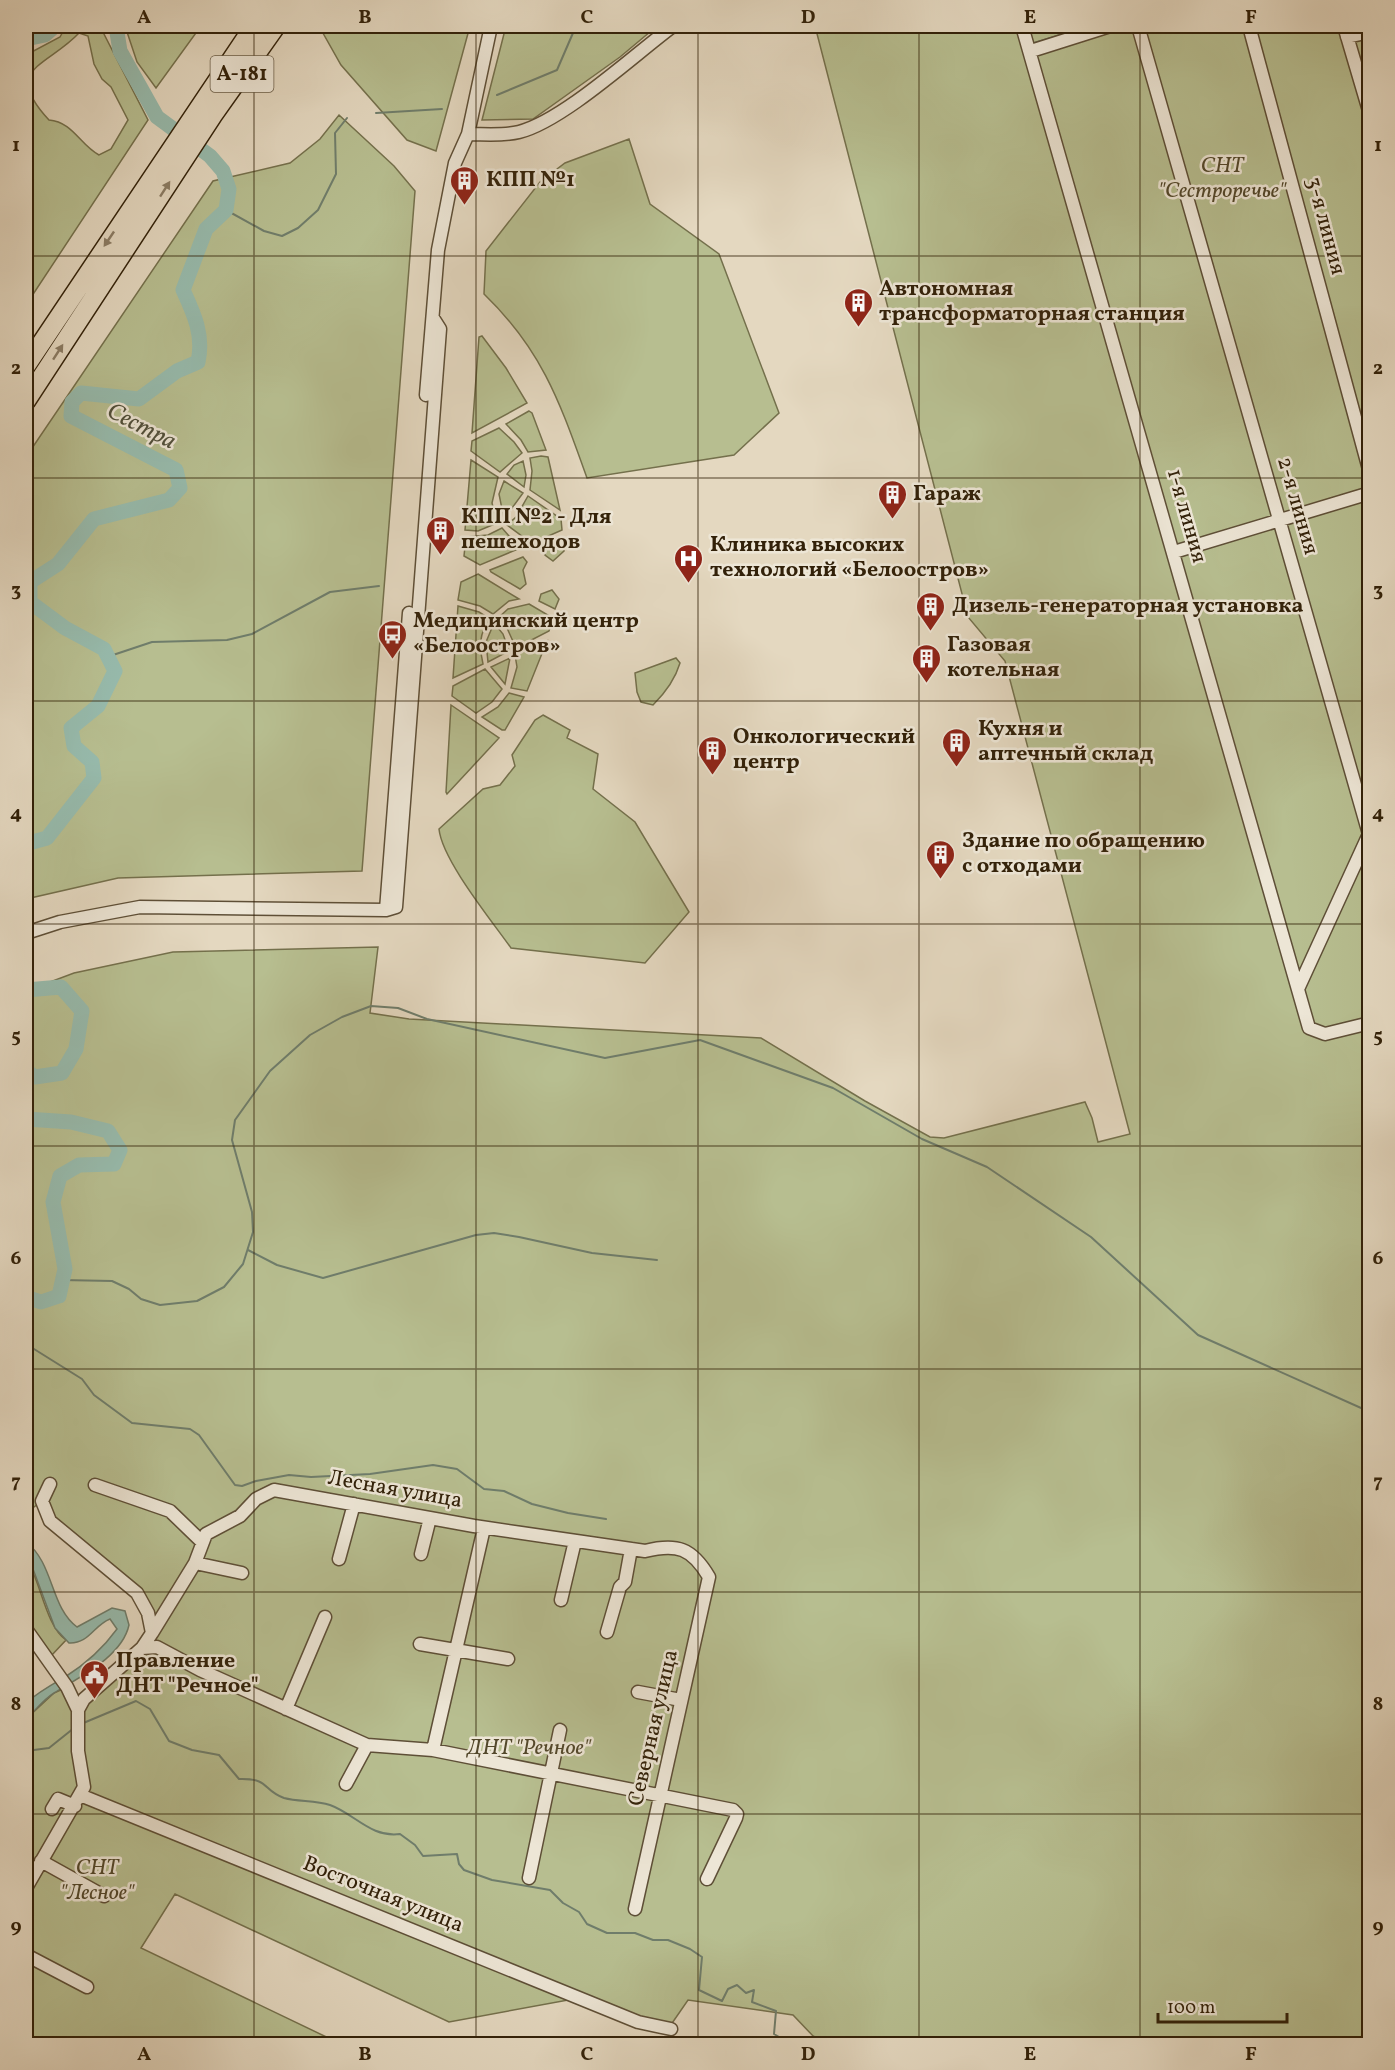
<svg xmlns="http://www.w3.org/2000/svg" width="1395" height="2070" viewBox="0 0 1395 2070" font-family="Vollkorn,serif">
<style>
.green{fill:#b7be90;stroke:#74704c;stroke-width:1.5;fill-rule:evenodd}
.water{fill:#97bbad;stroke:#6f7d6b;stroke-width:1.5}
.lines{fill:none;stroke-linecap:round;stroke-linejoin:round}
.stream{stroke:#6f7d6b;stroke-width:2}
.river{stroke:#97bbad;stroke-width:15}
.minor-casing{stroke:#5e4f37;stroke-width:15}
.highway-casing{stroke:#322109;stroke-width:21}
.minor{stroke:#ede6d6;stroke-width:12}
.highway{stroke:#e4d8c0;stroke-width:18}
.oneway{fill:#8b7c64}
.grid{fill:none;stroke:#322109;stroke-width:1.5;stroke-opacity:0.55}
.labels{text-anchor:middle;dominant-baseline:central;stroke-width:5;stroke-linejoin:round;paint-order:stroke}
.shield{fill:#ede6d6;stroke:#6a5c46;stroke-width:1.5}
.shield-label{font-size:21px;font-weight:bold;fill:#322109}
.park-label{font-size:22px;font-style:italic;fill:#53482b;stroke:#ede6d6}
.poi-label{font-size:22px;font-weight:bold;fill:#322109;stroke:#ede6d6;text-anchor:start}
.street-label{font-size:22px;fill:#322109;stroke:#ede6d6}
.water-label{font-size:24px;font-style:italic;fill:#504f3a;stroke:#ede6d6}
.neatline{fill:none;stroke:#322109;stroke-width:2}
.grid-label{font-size:20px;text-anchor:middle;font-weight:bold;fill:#322109}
</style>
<rect width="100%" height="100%" fill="#e4d8c0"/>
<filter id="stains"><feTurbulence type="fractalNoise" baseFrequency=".00333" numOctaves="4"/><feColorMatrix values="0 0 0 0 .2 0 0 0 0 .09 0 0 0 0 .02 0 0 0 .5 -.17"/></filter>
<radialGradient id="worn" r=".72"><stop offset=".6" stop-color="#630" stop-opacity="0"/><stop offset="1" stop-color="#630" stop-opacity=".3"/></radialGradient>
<path class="green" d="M66,26h38v8l44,86 -122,185v-250l34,-18zM79,33l9,3 6,28 8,15 9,8 17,33 -17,29 -12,6c-19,-10 -26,-33 -50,-35 -48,-52 -2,-53 30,-87z
M125,26h76l-45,62 -19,-26z
M319,26h151l-34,125 -29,-11 -66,-75z
M506,26h151l-37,31 -87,62 -51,1z
M815,26h554v2018h-540l-16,-8 -20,-21 -105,-15 -20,29 -89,-31 -130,24 -274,-128 -34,54 200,96h-315v-325l28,-26 11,-5 12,24 74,-77 -15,-42 -68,-55 -26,-37 -16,12v-522l48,-18 99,-21 205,-5 -8,66 39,6 352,19 104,63 65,36 14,1 141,-36 7,16 6,24 32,-8 -125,-473 -37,-44z
M339,115l55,51 21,25 -53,680 -244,7 -92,21v-442l187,-276 77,-18 30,-24z
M629,139l21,65 69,50 60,159 -45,42 -147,23c-27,-75 -44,-127 -103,-184l2,-43 54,-69 25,-19z
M482,336l24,32 21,35 -55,30 7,-96z
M529,411l3,2 14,37 -18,2 -7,-12 -15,-16z
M499,428l15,14 8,11 -22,19 -29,-21 1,-10z
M541,456l7,1 12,53 -30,-20 2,-19 -2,-13z
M471,460l27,17 -6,26 5,20 -19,8 -13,-1z
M523,461l3,14 -2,12 -17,-13 7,-9z
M504,481l19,12 -19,26 -5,-25z
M528,496l33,23 1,11 -27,12 -9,-3 -19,-14 9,-8z
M502,528l7,8 16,10 -45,19 -16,-9 2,-19 22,-2z
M561,540l3,11 -11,10 -8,-6v-8z
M523,557l4,5 -4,8 3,14 -6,5 -29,-17 -1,-2z
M478,574l41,25 -10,2 -16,13 -13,-8 -22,-6 3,-18z
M552,590l7,9 -4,10 -16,-8 2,-7z
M529,604l24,14 -4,13 -33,17 -9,-20 -9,-10 10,-9z
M458,606l21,6 11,7c-11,14 -11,28 -7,45l-30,14z
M494,623l9,11 6,17 -21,11 -2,-20z
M547,641l-20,50 -16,-3 6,-21 -2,-12z
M510,658l-5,26 -14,-17z
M676,658l4,5c-5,17 -15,30 -27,42l-12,-3 -4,-10 -2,-19z
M485,669l17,20 -10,13 -16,11 -24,-17 1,-10z
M509,693l15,4 -19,33h-3l-20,-13 16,-10z
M451,705l48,33 -52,56 -1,-2z
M543,715l27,15 -3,8 31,16 -5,35 42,33 54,90 -44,51 -134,-15c-19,-27 -69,-88 -72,-119l44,-40 17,-4 15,-19 -3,-11 23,-35z
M26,1558c15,23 19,67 40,82l-16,17 -24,-37z"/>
<path class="water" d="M26,1542c28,21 24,65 51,85l35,-19 13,3 4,14c-7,32 -50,52 -75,68 -11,7 -19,18 -28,26v-16c12,-11 25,-18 39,-26 19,-12 39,-30 52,-48l-7,-10c-16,6 -21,25 -41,24l-14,-15 -22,-59 -7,-11z"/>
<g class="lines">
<path class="stream" d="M1350,28l20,-2
M1034,43l55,-17
M497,95l60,-25 19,-44
M376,113l66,-4
M226,210l38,21 18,5 16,-8 20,-18 18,-36 -1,-41 12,-15
M107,657l45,-15 75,-2 25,-6 78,-42 49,-6
M248,1250l29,15 46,13 153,-43 18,-2 25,4 73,16 65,7
M62,1280l50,1 17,8 12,10 19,6 37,-4 27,-14 19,-23 10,-32 -1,-20 -20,-72 3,-20 35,-49 40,-36 32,-18 29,-11 27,2 29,11 178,39 95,-18 133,48 89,51 65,28 104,70 107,98 172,77
M26,1344l56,35 12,16 38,28 58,6 9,6 36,50 7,1 14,-5 33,-6 22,2 59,-3 63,-9 24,4 27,20 20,2 28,13 36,9 38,6
M81,1724l55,-23 14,8 19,32 23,9 27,5 20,24c31,-1 23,11 45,19 15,4 31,2 46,7 25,9 41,33 70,29l15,11 8,11 34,-2 2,10 5,6 28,10 58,10 13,13 16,9 8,12 20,9h28l18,7h15l22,9 12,8 -3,33 23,11 6,-12 9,-4 9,8 8,-3 -2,12 24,9 -2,23 17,10
M26,1751l23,-3 25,-20"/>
<path class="river" d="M26,39l19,-4 10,-9
M26,840l3,3 18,-5 47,-60 -2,-16 -18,-16 -3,-18 27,-22 17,-35 -11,-22 -39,-21 -35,-26v-20l28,-18 36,-45 75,-19 11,-12 -4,-18 -105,-54 1,-14 9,-9 58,6 38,-28 21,-9c6,-27 -4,-48 -15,-72l23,-61 20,-19 3,-21 -6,-18 -13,-15 -53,-39 -37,-66 -4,-25
M26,990l35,-3 21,24 -6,38 -14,24 -27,4 -9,-6
M26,1119l45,3 37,9 12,19 -6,14 -35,1 -19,11 -7,26 12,67 -6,27 -18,6 -15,-5"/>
<defs>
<path id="minor" d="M1022,26l287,1002 16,6 45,-11
M1138,26l231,808 -71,155
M1249,26l121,447
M1344,26l26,88
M1347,37l23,-5
M1031,51l79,-25
M468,134c16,0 35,2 51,-2 44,-11 115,-77 154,-106
M426,395l12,-145 17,-87 13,-29 23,-108
M1174,552l196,-59
M386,910l23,-297
M26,933l34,-11 80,-15 246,3 10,-3 44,-578 -7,-11
M50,1484l-8,17 8,20 87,72 11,20 4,20 -10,15 -58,51 -6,11
M95,1485l75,26 31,30
M421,1554l9,-36
M339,1559l15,-55
M195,1563l47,10
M561,1600l14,-59
M26,1629l41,58 11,23v41l6,36 -58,101
M607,1632l13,-45 5,-5 6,-33
M152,1633l43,-70 11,-29 34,-18 16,-17 18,-9 200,36 171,25c32,-8 47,-3 64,26l-74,332
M420,1644l88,15
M142,1648l15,-1 43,23 167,75 66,5 300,60 4,4 -1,4 -29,61
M638,1692l43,8
M286,1709l39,-92
M433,1750l51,-222
M346,1784l21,-39
M80,1795l558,227 33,7
M52,1809l6,-10 17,7
M41,1861l63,35
M529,1878l31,-148
M26,1955l61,32"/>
<path id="highway" d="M26,366l228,-340
M26,401l187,-286 63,-89"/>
</defs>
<use href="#minor" class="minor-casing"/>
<use href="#highway" class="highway-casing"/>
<use href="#minor" class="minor"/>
<use href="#highway" class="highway"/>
</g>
<defs><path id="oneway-solid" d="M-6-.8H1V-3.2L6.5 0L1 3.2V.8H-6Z" transform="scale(1.5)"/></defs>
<g class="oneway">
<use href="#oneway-solid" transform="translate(165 189) rotate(-57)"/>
<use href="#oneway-solid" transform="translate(109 239) rotate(124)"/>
<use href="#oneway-solid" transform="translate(58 352) rotate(-57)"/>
</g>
<path class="grid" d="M254,26v2018M476,26v2018M698,26v2018M919,26v2018M1140,26v2018M26,256h1344M26,478h1344M26,701h1344M26,924h1344M26,1146h1344M26,1369h1344M26,1592h1344M26,1814h1344"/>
<defs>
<symbol id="building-pin" viewBox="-11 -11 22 30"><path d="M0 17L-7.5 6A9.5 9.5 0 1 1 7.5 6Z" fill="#8f2418" stroke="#ede6d6"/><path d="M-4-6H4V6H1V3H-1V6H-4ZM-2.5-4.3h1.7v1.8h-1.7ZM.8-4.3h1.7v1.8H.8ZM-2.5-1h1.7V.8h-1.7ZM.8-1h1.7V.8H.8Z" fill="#fff"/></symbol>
<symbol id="hospital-pin" viewBox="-11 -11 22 30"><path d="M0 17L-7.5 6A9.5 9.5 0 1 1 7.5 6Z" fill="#8f2418" stroke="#ede6d6"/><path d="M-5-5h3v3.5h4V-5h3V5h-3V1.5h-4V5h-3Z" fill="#fff"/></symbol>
<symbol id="bus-pin" viewBox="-11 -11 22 30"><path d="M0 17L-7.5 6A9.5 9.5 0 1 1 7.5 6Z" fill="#8f2418" stroke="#ede6d6"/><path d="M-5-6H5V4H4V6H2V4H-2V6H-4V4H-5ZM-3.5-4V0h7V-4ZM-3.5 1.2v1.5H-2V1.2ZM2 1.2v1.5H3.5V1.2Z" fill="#fff"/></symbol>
<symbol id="civic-pin" viewBox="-11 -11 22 30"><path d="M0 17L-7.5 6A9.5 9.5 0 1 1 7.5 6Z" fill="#8f2418" stroke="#ede6d6"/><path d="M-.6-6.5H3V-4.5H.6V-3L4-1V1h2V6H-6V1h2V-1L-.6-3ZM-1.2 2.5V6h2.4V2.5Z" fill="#fff"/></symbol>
</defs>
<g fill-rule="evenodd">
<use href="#building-pin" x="448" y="164" width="33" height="45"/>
<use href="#building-pin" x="842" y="286" width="33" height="45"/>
<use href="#building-pin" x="876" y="478" width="33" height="45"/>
<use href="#building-pin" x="424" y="514" width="33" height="45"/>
<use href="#hospital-pin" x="672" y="542" width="33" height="45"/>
<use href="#building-pin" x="914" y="590" width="33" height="45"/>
<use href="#bus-pin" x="376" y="618" width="33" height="45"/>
<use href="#building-pin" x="910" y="642" width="33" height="45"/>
<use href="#building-pin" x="940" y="726" width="33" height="45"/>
<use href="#building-pin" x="696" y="734" width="33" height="45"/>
<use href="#building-pin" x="924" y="838" width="33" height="45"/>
<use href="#civic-pin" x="78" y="1658" width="33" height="45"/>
</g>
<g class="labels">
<rect class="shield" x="210.5" y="56" width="63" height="36" rx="4.5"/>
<g class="shield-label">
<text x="242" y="74">А-181</text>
</g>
<g class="park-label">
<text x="1222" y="166">СНТ<tspan x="1222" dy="25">"Сестроречье"</tspan></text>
<text x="529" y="1748">ДНТ "Речное"</text>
<text x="97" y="1868">СНТ<tspan x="97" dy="25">"Лесное"</tspan></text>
</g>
<g class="poi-label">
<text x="486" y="180">КПП №1</text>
<text x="879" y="289">Автономная<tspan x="879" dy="25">трансформаторная станция</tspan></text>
<text x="913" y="494">Гараж</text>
<text x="461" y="517">КПП №2 - Для<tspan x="461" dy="25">пешеходов</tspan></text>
<text x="710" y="545">Клиника высоких<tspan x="710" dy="25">технологий «Белоостров»</tspan></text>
<text x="952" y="606">Дизель-генераторная установка</text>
<text x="413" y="621">Медицинский центр<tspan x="413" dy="25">«Белоостров»</tspan></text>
<text x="947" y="645">Газовая<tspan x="947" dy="25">котельная</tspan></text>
<text x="978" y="729">Кухня и<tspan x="978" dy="25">аптечный склад</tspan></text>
<text x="733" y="737">Онкологический<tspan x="733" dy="25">центр</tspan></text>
<text x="962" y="841">Здание по обращению<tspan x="962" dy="25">с отходами</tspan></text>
<text x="116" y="1661">Правление<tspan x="116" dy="25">ДНТ "Речное"</tspan></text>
</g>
<g class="street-label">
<text transform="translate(1325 226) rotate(75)">3-я линия</text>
<text transform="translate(1297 506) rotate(74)">2-я линия</text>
<text transform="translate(1186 516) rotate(74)">1-я линия</text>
<text transform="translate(395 1490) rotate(10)">Лесная улица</text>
<text transform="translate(654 1728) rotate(-77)">Северная улица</text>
<text transform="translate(383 1895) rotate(22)">Восточная улица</text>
</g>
<g class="water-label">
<text transform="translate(141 427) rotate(27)">Сестра</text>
</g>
</g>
<rect width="1395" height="2070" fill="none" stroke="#e4d8c0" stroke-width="66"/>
<path d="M1158 2013v9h129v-9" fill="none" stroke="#322109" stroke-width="3"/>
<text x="1167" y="2013" font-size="18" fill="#322109" stroke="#ede6d6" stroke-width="4.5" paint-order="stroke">100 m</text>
<rect x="33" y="33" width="1329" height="2004" class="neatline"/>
<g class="grid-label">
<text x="144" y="23">A</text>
<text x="365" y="23">B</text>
<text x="587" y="23">C</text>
<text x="808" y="23">D</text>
<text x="1030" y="23">E</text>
<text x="1251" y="23">F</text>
<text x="16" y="151">1</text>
<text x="1378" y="151">1</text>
<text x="16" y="374">2</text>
<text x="1378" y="374">2</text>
<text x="16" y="596">3</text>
<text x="1378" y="596">3</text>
<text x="16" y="819">4</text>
<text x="1378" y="819">4</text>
<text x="16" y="1042">5</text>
<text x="1378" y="1042">5</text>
<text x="16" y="1264">6</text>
<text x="1378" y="1264">6</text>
<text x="16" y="1487">7</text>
<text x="1378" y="1487">7</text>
<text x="16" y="1710">8</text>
<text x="1378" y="1710">8</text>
<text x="16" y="1932">9</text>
<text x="1378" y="1932">9</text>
<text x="144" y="2060">A</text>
<text x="365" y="2060">B</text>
<text x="587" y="2060">C</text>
<text x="808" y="2060">D</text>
<text x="1030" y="2060">E</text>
<text x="1251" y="2060">F</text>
</g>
<rect width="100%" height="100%" filter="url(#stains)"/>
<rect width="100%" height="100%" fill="url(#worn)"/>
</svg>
